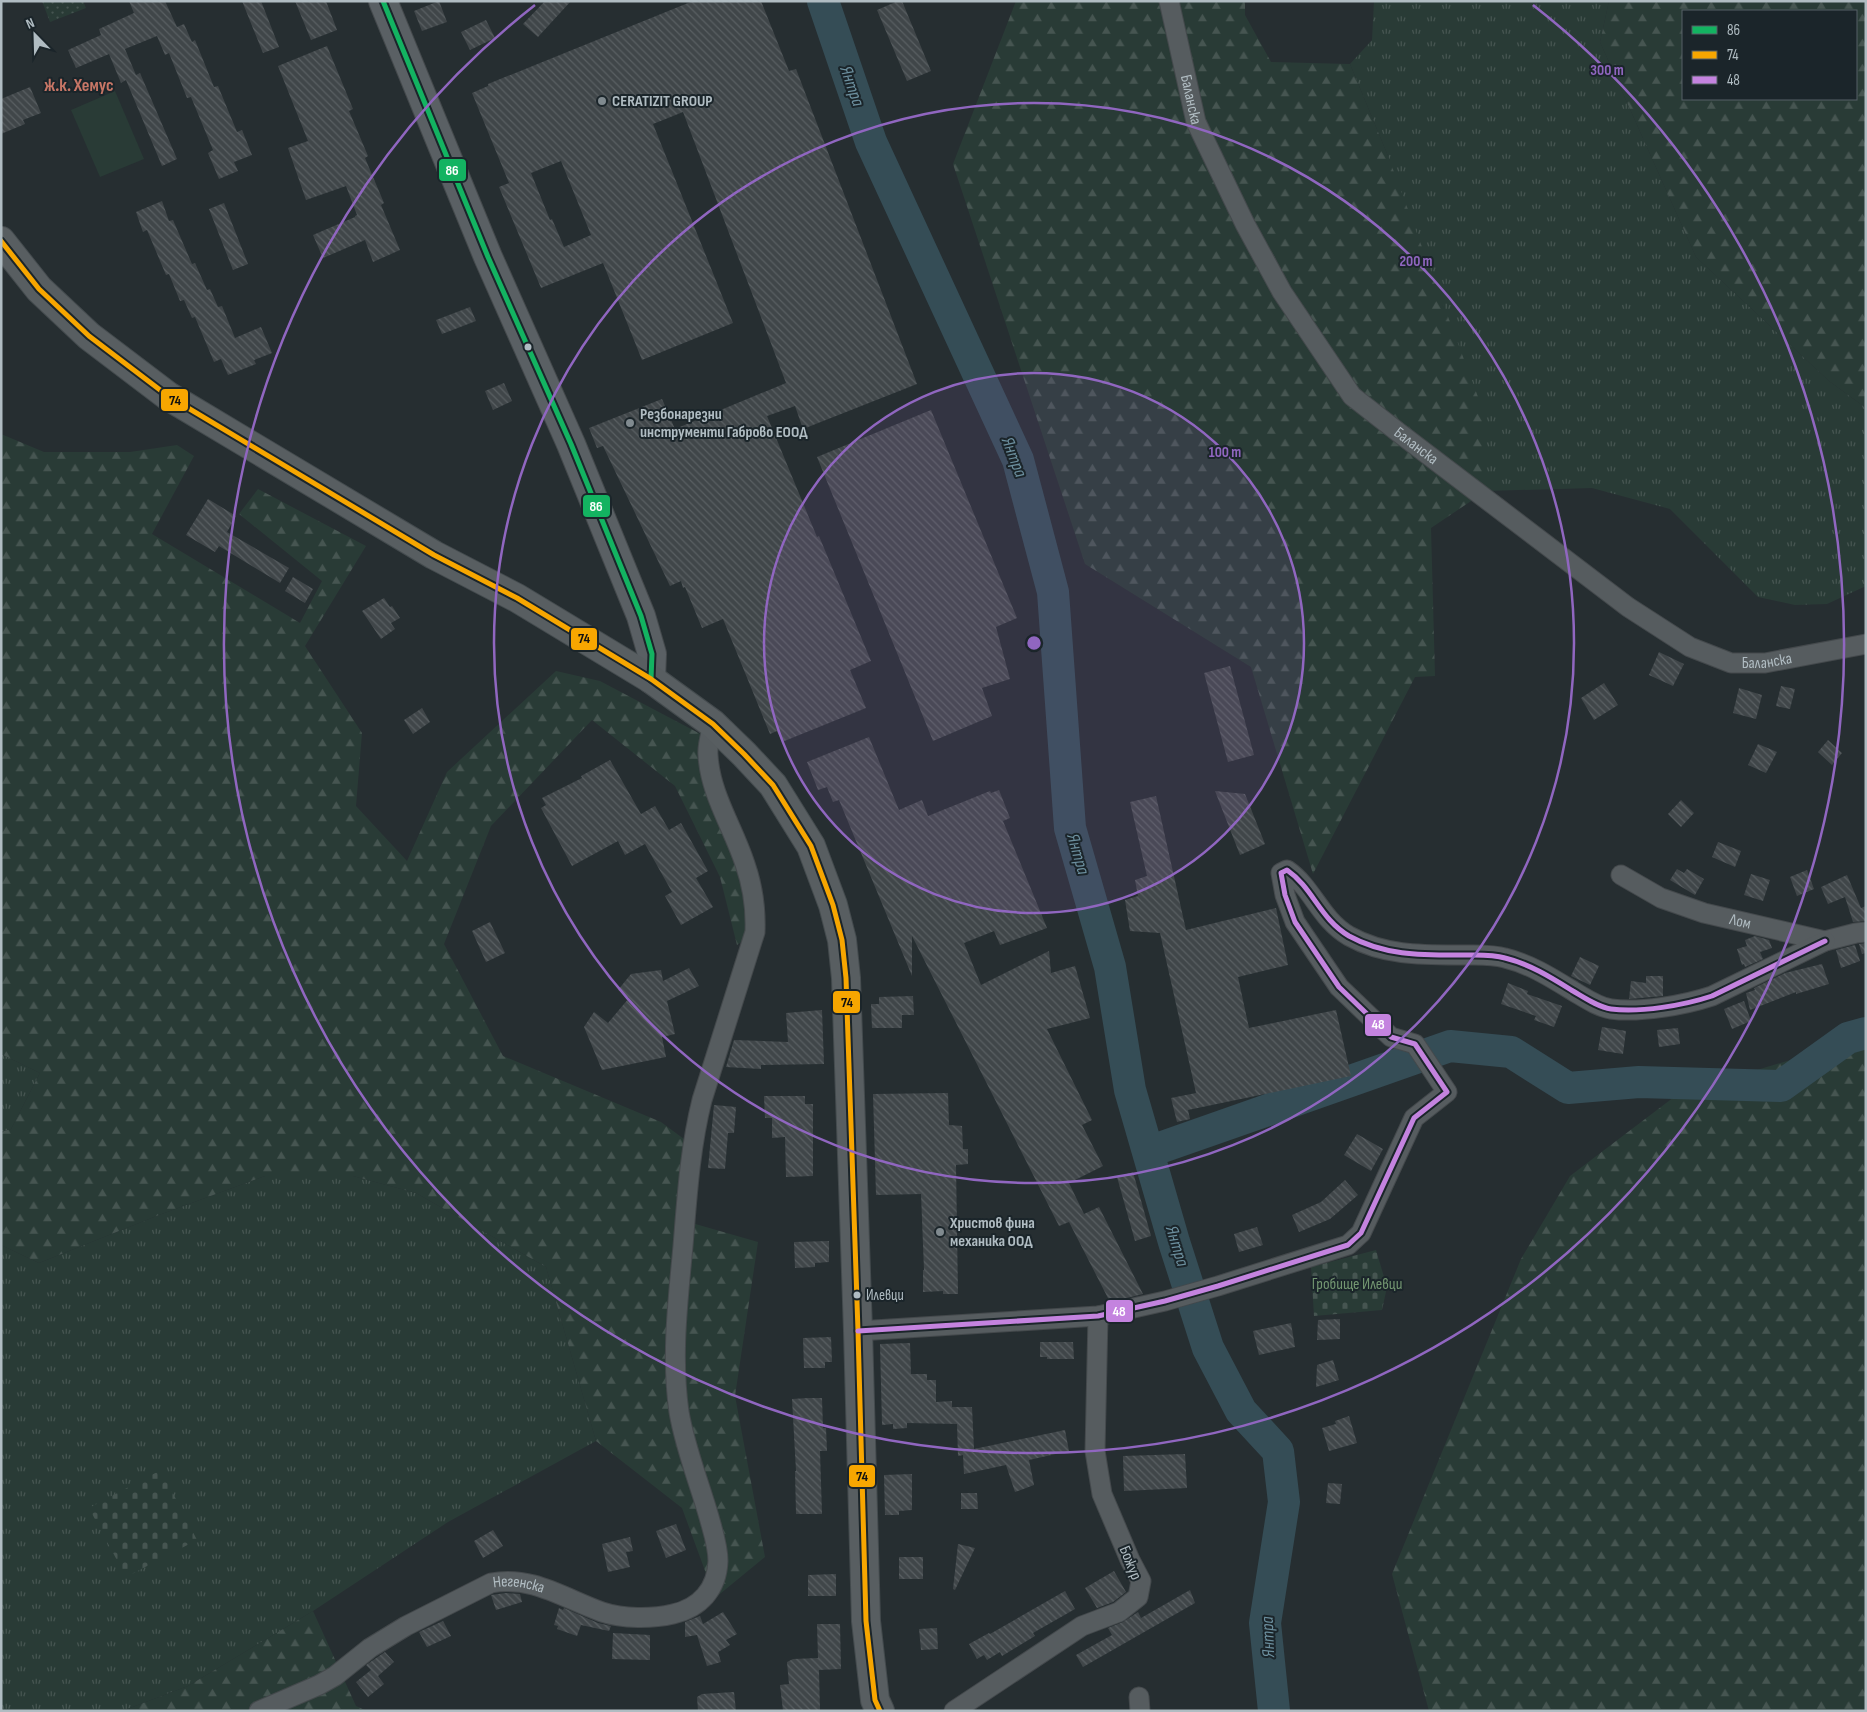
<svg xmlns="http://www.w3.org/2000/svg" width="1867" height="1712" viewBox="0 0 1867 1712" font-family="'Sofia Sans Condensed',sans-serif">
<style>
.grass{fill:url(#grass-tufts)}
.forest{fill:url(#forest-firs);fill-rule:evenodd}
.cemetery{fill:url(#cemetery-stones)}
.park{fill:url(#park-dots)}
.pitch{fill:#293b36}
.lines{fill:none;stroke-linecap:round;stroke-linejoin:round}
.river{stroke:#354d56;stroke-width:32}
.building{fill:url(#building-back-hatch);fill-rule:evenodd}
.minor-casing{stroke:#44494c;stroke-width:21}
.secondary-casing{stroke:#44494c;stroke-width:30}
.primary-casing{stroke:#444b4e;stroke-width:30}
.minor{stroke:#565c5f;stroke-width:19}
.secondary{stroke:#5a6064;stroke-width:28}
.primary{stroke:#585e61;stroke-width:28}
.bus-1-casing{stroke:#1b252a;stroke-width:9}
.bus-2-casing{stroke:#1b252a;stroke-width:9}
.bus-3-casing{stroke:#1b252a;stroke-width:9}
.bus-1{stroke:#13b361;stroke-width:5}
.bus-2{stroke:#f7a600;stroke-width:5}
.bus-3{stroke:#c483df;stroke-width:5}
.ring{fill:none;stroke:#9066c0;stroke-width:2.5}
.poi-dot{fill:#808a8f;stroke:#1b252a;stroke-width:2}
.bus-dot{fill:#b0bcc2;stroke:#1b252a;stroke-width:2}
.labels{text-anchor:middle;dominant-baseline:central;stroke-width:4;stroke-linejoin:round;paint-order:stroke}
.bus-label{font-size:15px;fill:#b0bcc2;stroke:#1b252a;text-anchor:start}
.street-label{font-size:16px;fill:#b0bcc2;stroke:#1b252a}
.poi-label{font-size:16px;font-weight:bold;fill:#b0bcc2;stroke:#1b252a;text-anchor:start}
.park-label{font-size:16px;fill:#739671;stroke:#1b252a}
.neighbourhood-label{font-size:18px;font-weight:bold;fill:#c77666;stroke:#1b252a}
.water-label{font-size:18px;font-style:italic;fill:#6c8f9e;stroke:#1b252a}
.centre{fill:#9066c0;stroke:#1b252a;stroke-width:2.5}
.ring-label{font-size:15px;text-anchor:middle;font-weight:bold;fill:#9066c0;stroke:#1b252a;stroke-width:4;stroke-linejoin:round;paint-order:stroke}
.line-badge{stroke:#1b252a;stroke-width:2}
.badge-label{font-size:14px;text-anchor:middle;font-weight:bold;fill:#fff}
.pale-badge-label{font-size:14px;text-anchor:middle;font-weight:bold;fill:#111}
</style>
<defs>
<pattern id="grass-tufts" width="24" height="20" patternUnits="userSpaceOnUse" patternTransform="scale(1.25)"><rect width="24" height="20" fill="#293b36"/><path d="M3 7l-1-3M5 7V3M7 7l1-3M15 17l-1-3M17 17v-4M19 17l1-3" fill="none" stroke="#465551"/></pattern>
<pattern id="forest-firs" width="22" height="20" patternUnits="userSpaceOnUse" patternTransform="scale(1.25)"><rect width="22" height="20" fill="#293b36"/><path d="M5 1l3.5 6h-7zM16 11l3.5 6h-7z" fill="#465551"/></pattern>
<pattern id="cemetery-stones" width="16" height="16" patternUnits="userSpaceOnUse" patternTransform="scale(1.25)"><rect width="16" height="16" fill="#293b36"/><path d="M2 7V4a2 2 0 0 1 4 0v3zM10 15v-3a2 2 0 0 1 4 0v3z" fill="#465551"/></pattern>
<pattern id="park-dots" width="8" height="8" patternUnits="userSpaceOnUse" patternTransform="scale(1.25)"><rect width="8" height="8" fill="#293b36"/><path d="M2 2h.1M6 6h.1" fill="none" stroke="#465551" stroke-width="1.8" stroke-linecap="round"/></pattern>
<pattern id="building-back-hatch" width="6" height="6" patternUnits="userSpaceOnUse" patternTransform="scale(1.25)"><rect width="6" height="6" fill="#404649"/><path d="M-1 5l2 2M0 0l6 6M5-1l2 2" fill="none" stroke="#595f62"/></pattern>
</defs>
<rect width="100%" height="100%" fill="#262e31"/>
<path class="grass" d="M1374,1h235l-9,41 96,215 133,124 37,27v178l-39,18 -32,1 -37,-8 -88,-88 -78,-21 -106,3 -98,-335 -38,-92 22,-24z
M1,1054l39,19 -29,56 -10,3z
M265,1176h88l63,17 130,74 50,174 -148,81 -135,89 -125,75 -66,25h-121v-466l38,18 120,-48z"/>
<path class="forest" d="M1016,1h229v14l26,47 79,2 38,92 96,257 2,78 -55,37 4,148 -20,1 -102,197 -62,-207 -166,-103 -132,-400z
M1609,1h257v407l-37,-27 -133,-124 -96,-215zM1683,11h173v88h-173z
M1,434l43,18h86l47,-7 17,11 -42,78 148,89 22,-42 -83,-67 19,-25 108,57 -61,100 57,87 -6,73 51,55 40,-89 109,-101 44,10 110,58 45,193 -18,13 -17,-68 -45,-91 -83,-66 -101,106 -47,118 59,112 158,66 23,17 8,12 -7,70 73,21 -23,154 30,161 -50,41 -33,-90 -86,-67 -50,-174 -130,-74 -63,-17h-88l-106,39 -120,48 -38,-18v-113l10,-3 29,-56 -39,-19z
M1866,1037v674h-437l-37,-137 129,-315 49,-83 108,-82z
M313,1611l43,95 11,5h-245l66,-25z"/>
<path class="cemetery" d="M1376,1250l11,37 -5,23 -68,6 -3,-49z
M161,1470l36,70 -71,37 -37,-69z"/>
<path class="park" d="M42,1h41l3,7 -36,14z"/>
<path class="pitch" d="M115,91l29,68 -44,18 -29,-67z"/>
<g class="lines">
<path class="river" d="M823,1l48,141 147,318 35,132 17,236 40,139 20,123 44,152 34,106 33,63 37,40 6,51 -19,121 9,88
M1148,1152l302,-106 61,6 57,36 71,-6 142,4 67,-48 18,-5"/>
</g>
<path class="building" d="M129,1h36l12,26 7,-3 8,18 3,-2 19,47 4,-1 19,46 5,-2 10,25 -18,7 4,9 -19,8 -11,-26 5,-3 -22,-53 -4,1 -18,-45 -4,2 -8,-19 -32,13 11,26 4,-2 37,86 -15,7 -36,-86 -5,3 -12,-29 -33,14 -8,-18 33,-15 -2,-6 35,-16z
M242,1h19l18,46 -16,6z
M295,1h31l11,29 -26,10z
M439,1l8,21 -25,9 -8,-20z
M545,1h26l-33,36 -15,-13z
M693,1h68l28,70 7,-2 121,315 -114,45 -8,-23 -28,10 50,121 2,-1 52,125 -21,9 16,38 -84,34 -5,-11 -7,3 -47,-115 -21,9 -17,-41 -2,1 -2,-7 -11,5 -67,-140 -6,2 -8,-20 73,-29 13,30 111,-46 -103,-271 -30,12 80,199 -91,37 -39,-97 -62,25 -42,-101 10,-4 -37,-90 16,-7v-2zM561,161l30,74 -27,12 -12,-28 -2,1 -19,-47z
M898,1h4l29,70 -24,10 -30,-71z
M486,20l9,18 -25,12 -9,-18z
M327,46l26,63 -4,2 19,45 -3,2 19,45 -3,2 19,45 -27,12 -8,-22 -42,18 -10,-23 42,-18v-1l2,-1 -11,-29 -40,14 -18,-52 20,-7 -30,-75z
M30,87l11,26 -18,7 2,4 -24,10v-35z
M162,201l7,20 4,-1 19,44 3,-1 12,27 3,-1 8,18 4,-1 13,32 26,-11 11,26 -18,7 2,4 -28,11 -7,-16 -7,3 -19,-45 -3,1 -8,-18 -4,1 -11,-27 -3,1 -19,-45 -4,2 -7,-20z
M224,203l24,61 -15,6 -24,-61z
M470,307l6,14 -34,13 -6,-14z
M504,383l8,18 -19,9 -8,-19z
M931,410l86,208 -21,9 14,52 -28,9 10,28 -59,25 -116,-284z
M208,499l28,17 -9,16 62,36 -9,15 -61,-37 -4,6 -29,-17z
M293,577l20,12 -8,14 -20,-12z
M384,598l6,9 2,-1 8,12 -9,5 4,6 -14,10 -19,-28z
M1659,652l25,12 -11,22 -24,-11z
M1230,666l24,89 -26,7 -24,-89z
M1604,683l14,22 -24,15 -13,-22z
M1781,686l14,3 -5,20 -14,-3z
M1739,688l23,7 -6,24 -23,-6z
M422,708l8,14 -17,12 -9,-14z
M869,737l30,73 23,-10 6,16 62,-25 1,2 8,-3 11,28 -7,3 44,107 -47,17 -6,-14 -30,12 17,42 68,-34 2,22 24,-7 15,52 -43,11 45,91 -10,5 21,41 -34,17 15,31 15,-7 44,87 -33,8 -41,-80 -10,4 -147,-290v40l-73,-176 -6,2 -6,-15 -9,3 -11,-28z
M1828,740l14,13 -10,12 -14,-13z
M1758,744l19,8 -11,21 -18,-8z
M610,760l31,54 14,-8 14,24 12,-7 27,48 -12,7 17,29 -32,18 -16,-29 7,-4 -27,-48 -20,11 -7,-14 -46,25 -31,-58 5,-3 -4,-7 40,-20 -1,-2z
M1215,791l30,3 20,50 -25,11z
M1156,796l30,134 90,-22 12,57 -50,12 11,51 87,-18 15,66 -163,34 2,9 -13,3 -6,-24 25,-5 -36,-160 -30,-2 -5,-31 13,-4 -3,-16 12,-4 -17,-74z
M1681,800l13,13 -13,14 -13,-13z
M1718,842l23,9 -6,16 -23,-10z
M1677,869l7,4 3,-4 17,10 -9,16 -25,-15z
M1807,870l7,19 -17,7 -7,-19z
M1751,874l19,6 -7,21 -19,-6z
M1847,875l14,33 5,-2v15l-13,1 -8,-25 -17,7 -7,-17z
M490,922l15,31 -19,9 -14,-31z
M1755,936l14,4 3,8 -12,4 3,7 -18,8 -1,-3 -2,1 -5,-16 10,-3 -2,-6z
M1866,943v10l-4,1 -3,-10z
M1855,945l5,16 -19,7 -5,-18z
M1580,957l19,9 -9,19 -19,-9z
M1822,964l7,20 -33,10v-2l-46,18 -4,-17 9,-3 -1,-2 31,-15z
M689,968l10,18 -32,15 8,33 -13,3 4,20 -64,13 -18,-43 10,-15 14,11 21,-25 -11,-8 13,-16 30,-4 2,11z
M1646,976h17v20l-34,3 2,-18 15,2z
M1508,983l20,8 -1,3 35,12 -8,21 -20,-7 2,-4 -35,-12z
M913,996l1,19h-12v13h-30l-1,-24h8v-7z
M1744,1001l7,20 -19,8 -8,-20z
M822,1010l2,54 -63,1v4l-35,-2 8,-27 54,2 -2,-29z
M1602,1027l24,4 -3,23 -25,-4z
M1678,1028l2,16 -21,3 -2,-17z
M948,1093l1,32 13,1 1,23h5v15l-12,1 2,129h-15v-3l-20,1v-22h1l-3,-76 -45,1 -3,-101z
M764,1096h41v8h8v72l-27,1 -1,-40 -13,1v-20h-7z
M714,1105l22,2 -2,26h-6l-3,36 -17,-1z
M1357,1134l26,15 -12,22 -27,-16z
M1133,1172l18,64 -16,5 -18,-64z
M1345,1180l13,15 -28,24 -31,13 -7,-17 29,-13z
M1257,1227l6,18 -24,7 -5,-18z
M829,1241v21l-14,1v4l-20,1 -1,-26z
M1340,1319v20l-23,1 1,-20z
M1291,1323l4,24 -36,8 -6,-24z
M831,1337l1,25h-7v6h-21l-1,-30z
M1040,1342h33l1,17h-27v-2h-7z
M910,1343l1,31h16v6h9v22l16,-1v6h20l2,42 91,-19 4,21 -40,9 5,25 -19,7 -9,-27 -42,9 -1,-19 -5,1 -1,-32 -50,-1v5l-14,1v-5l-11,1 -2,-81z
M1333,1360l6,20 -23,7 1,-22z
M808,1398h14l1,30h3l1,23h-7l2,63h-26l-1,-43h1l-4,-72z
M1349,1416l8,27 -28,8 -7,-23 14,-4 -1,-3z
M1185,1454l2,34 -63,3 -1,-35z
M912,1474v36l-13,1v4h-14l-1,-40z
M1328,1483l14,1 -2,20 -14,-1z
M961,1493h16l1,16h-17z
M676,1524l10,26 -20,8 -10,-27z
M493,1530l10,16 -20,12 -9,-17z
M630,1537l3,14 -7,1 4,15 -22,5 -6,-28z
M958,1544l17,4 -20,42 -2,-1z
M899,1557h24v22h-24z
M1114,1571l12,21 -13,10 -16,6 -12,-20z
M836,1574v22h-28v-21z
M1190,1590l5,13 -112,64 -7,-12 36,-20 -4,-7 15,-6 15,-10 3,6z
M1065,1591l10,18 -42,24 2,3 -33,20 -2,-4 -13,8 -3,-5 -7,4 -8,-15 20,-11 1,1z
M506,1593l14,1 2,8 -26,8 -5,-15z
M559,1608l4,2 1,-2 34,15 13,3 -2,5 -28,-6 -4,11 -20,-7 1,-3 -4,-1z
M723,1612l14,22 -11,6 4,5 -12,7 3,10 -14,4 -10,-31 -12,2v-15l15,-6 3,8z
M443,1621l8,15 -24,11 -8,-15z
M817,1624h23l1,45 -22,1 1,41h-37l-3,-26 9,-1 -2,-22 6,-3 25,-1z
M937,1628l1,21 -17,1 -2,-21z
M613,1633l37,2v25l-38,-1z
M385,1652l9,10 -16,14 6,8 -16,13 -12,-15 15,-12 -5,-5z
M734,1692l2,19h-38l-1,-14 5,-3z"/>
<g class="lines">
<defs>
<g id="minor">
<path id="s1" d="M1169,1l27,121 49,102 37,68 70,104 46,36 230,175 62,40 41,16h34l101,-19"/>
<path id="s2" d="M1621,875l40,23 43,15 121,28 31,-8 10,-1"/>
<path d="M858,1331l240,-15 67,-15 53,-15 130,-41 13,-12 53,-115 33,-26 -32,-48 -24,-7 -52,-50 -44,-65 -10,-27 -4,-22 6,-3c26,18 33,49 62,66 36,20 74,19 114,19 14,0 29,-1 42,3 25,6 47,20 68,33 12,7 25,16 38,18 29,4 74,-4 101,-13l113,-55"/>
<path d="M1139,1697l1,14"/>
<path id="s3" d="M259,1711l60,-26 16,-9 35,-28 36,-22 85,-43c41,-8 74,16 111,29 21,7 50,7 71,2 27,-6 44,-25 45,-53 0,-15 -5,-29 -9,-44 -10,-35 -24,-69 -30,-105 -8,-56 -1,-111 4,-166 4,-49 7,-98 19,-146l53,-168c1,-24 -2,-45 -10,-68 -12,-37 -35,-70 -37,-109 -1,-10 3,-21 5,-31"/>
<path d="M954,1711l128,-85 37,-14 19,-15 3,-16 -11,-21 -28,-66 -7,-43 3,-135"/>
</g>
<path id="secondary" d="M383,1l105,256 83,187 70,172 11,38 -1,25"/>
<path id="primary" d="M1,241l38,48 50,47 79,60 266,159 83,43 134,81 62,45 31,30 29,31 38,61 22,59 9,35 4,38 12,353 8,290 9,79 5,11"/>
</defs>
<use href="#minor" class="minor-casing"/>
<use href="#secondary" class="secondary-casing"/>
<use href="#primary" class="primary-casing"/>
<use href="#minor" class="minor"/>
<use href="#secondary" class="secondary"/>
<use href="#primary" class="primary"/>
<defs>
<path id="bus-1" d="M383,1l105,256 83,187 70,172 11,38 -1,25"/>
<path id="bus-2" d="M1,241l38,48 50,47 79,60 266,159 83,43 134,81 62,45 31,30 29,31 38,61 22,59 9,35 4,38 12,353 8,290 9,79 5,11"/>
<path id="bus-3" d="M858,1331l240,-15 67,-15 53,-15 130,-41 13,-12 53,-115 33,-26 -32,-48 -24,-7 -52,-50 -44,-65 -10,-27 -4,-22 6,-3c26,18 33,49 62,66 36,20 74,19 114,19 14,0 29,-1 42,3 25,6 47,20 68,33 12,7 25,16 38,18 29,4 74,-4 101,-13l113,-55"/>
</defs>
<use href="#bus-1" class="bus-1-casing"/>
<use href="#bus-2" class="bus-2-casing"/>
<use href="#bus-3" class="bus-3-casing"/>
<use href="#bus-1" class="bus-1"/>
<use href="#bus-2" class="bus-2"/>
<use href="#bus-3" class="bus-3"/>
</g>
<circle cx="1034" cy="643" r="270" fill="#9066c0" fill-opacity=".12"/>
<g class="ring">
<circle cx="1034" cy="643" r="270"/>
<circle cx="1034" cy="643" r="540"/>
<path d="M1533 5A810 810 0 1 1 535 5"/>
</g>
<g class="poi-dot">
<circle cx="602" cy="101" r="5"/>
<circle cx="630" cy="423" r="5"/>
<circle cx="940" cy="1232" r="5"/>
</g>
<g class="bus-dot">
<circle cx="528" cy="347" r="4.5"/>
<circle cx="857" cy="1295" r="4.5"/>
</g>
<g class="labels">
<g class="bus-label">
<text x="866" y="1295">Илевци</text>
</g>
<g class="street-label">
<text stroke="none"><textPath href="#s1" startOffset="101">Баланска</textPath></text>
<text stroke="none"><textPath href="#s1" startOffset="521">Баланска</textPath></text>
<text stroke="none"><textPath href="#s1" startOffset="941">Баланска</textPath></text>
<text stroke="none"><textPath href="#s2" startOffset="129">Лом</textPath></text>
<text transform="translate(1130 1563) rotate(68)">Божур</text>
<text stroke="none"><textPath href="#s3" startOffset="294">Негенска</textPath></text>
</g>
<g class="poi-label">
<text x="612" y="101">CERATIZIT GROUP</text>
<text x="640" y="414">Резбонарезни<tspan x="640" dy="18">инструменти Габрово ЕООД</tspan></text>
<text x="950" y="1223">Христов фина<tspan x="950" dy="18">механика ООД</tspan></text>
</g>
<g class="park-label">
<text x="1357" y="1284">Гробище Илевци</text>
</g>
<g class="neighbourhood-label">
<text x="79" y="85">ж.к. Хемус</text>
</g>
<g class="water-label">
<text transform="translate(852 86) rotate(71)">Янтра</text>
<text transform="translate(1014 457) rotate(69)">Янтра</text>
<text transform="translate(1078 854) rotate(74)">Янтра</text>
<text transform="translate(1177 1246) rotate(73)">Янтра</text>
<text transform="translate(1268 1637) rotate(-92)">Янтра</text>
</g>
</g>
<circle cx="1034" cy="643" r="8" class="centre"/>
<g class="ring-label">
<text x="1607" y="75">300 m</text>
<text x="1416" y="266">200 m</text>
<text x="1225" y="457">100 m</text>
</g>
<g class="line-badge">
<rect x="438" y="158" width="29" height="24" rx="5" fill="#13b361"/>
<rect x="160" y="388" width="29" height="24" rx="5" fill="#f7a600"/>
<rect x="582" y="494" width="29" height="24" rx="5" fill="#13b361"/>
<rect x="570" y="627" width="28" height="24" rx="5" fill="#f7a600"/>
<rect x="832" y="990" width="29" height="24" rx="5" fill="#f7a600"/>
<rect x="1364" y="1013" width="28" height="24" rx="5" fill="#c483df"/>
<rect x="1105" y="1299" width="29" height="24" rx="5" fill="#c483df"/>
<rect x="848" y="1464" width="28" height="24" rx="5" fill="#f7a600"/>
</g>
<g class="badge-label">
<text x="452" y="175">86</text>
<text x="596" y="511">86</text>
<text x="1378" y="1029">48</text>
<text x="1119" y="1316">48</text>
</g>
<g class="pale-badge-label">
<text x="175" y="405">74</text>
<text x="584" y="643">74</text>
<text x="847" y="1007">74</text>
<text x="862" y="1481">74</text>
</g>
<rect width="1867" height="1712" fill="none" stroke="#b0bcc2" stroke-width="5"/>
<rect x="1682" y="10" width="175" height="90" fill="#1b252a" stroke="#576167"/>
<rect x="1692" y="26" width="25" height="8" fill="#13b361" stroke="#576167"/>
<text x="1727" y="35" font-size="15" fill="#b0bcc2">86</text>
<rect x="1692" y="51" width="25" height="8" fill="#f7a600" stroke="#576167"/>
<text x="1727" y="60" font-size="15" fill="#b0bcc2">74</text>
<rect x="1692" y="76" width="25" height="8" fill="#c483df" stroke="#576167"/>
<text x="1727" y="85" font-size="15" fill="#b0bcc2">48</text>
<g transform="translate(35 35) rotate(337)" stroke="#1b252a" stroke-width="4" paint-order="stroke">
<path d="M0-4L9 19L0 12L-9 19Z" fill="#b0bcc2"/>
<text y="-8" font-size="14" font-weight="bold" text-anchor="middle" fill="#b0bcc2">N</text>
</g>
</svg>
